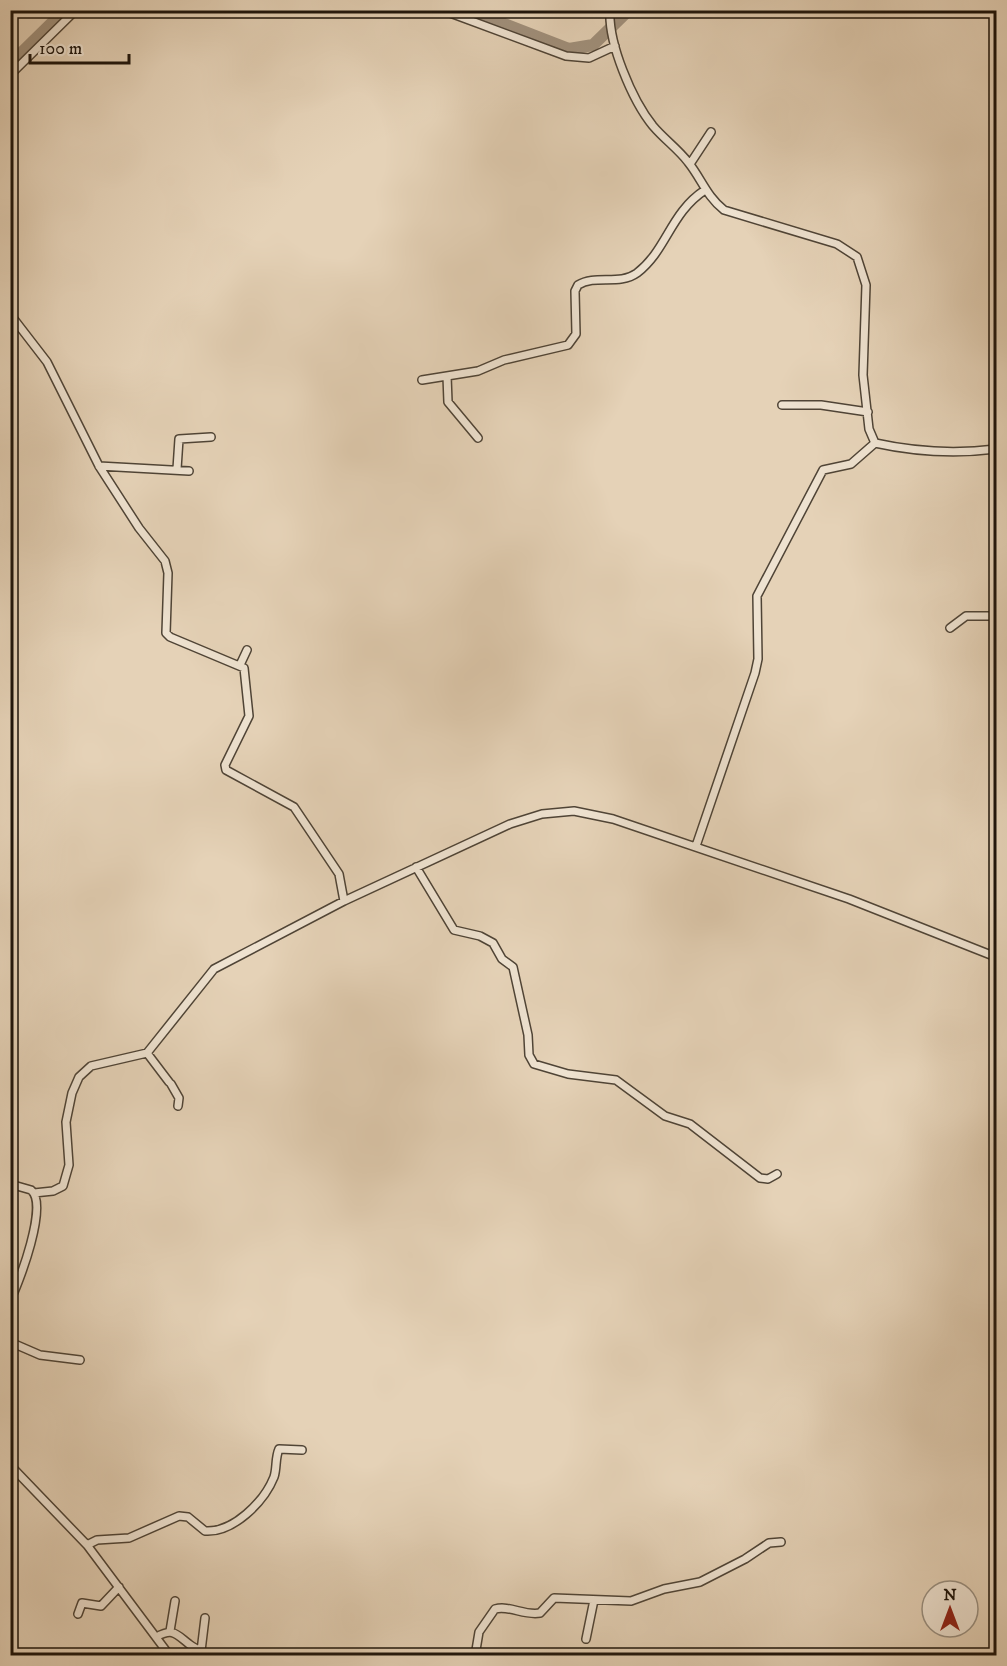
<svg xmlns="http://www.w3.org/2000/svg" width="1007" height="1666" viewBox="0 0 1007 1666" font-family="'IM FELL DW Pica',serif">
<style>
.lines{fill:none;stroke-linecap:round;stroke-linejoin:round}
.river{stroke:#a1917d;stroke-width:12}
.minor-casing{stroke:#4f4436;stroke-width:10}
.minor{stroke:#eee2d0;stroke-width:7}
</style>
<rect width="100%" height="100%" fill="#e5d2b7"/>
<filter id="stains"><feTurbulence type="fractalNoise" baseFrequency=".00333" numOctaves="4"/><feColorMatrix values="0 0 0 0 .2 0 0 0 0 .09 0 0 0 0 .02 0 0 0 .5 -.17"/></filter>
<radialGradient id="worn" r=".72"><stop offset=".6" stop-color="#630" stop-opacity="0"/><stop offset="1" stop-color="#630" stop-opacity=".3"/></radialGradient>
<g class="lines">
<path class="river" d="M468,10l101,39 24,-4 36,-35
M10,64l55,-54"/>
<defs>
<path id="minor" d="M442,10l124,46 23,2 26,-12
M610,10c-2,33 22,90 43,116 11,13 25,23 35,36 13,16 19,35 36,48l113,34 20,13 9,28 -3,90 6,54 6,14c41,9 81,11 121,6
M10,75l66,-65
M690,164l21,-32
M10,314l37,48 52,104 40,62 26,33 3,12 -2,60 4,4 74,31 5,48 -24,49 1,5 68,37 45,67 5,27
M447,376l1,26 30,36
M422,380l56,-9 26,-11 64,-15 8,-11 -1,-43 3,-6c18,-11 41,1 59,-12 30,-23 33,-60 68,-83
M782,405h39l47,7
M99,466l90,5
M177,469l2,-30 32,-2
M950,628l16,-12h30
M240,665l7,-15
M696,846l59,-173 3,-14 -1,-63 66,-126 28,-6 24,-21
M416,867l38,63 26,6 13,7 9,16 11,8 15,68 1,20 5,9 34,10 48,6 49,36 25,8 70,54 8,1 9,-5
M147,1053l22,29
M171,1084l8,14 -1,8
M10,1184l21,6c18,14 -12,93 -21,111
M34,1193l19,-2 10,-5 6,-21 -3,-43 6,-29 7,-16 12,-11 56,-13 67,-84 130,-68 166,-77 32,-10 32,-3 39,8 236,80 147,58
M10,1342l30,13 40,5
M10,1465l77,80 83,111
M87,1545l10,-5 32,-2 50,-22 9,1 17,14c28,2 59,-29 69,-54 3,-9 1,-19 5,-28l23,1
M78,1614l4,-11 19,3 18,-19
M170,1631l5,-30
M156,1637c17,-9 19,-4 33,7 6,5 15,8 22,12
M586,1639l8,-39
M201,1651l4,-33
M475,1656l4,-24 16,-23c15,-4 29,7 45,4l14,-15 77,3 33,-12 36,-7 45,-23 24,-16 12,-1"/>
</defs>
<use href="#minor" class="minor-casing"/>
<use href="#minor" class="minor"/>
</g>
<rect width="1007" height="1666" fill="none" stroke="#e5d2b7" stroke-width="36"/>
<rect x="12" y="12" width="983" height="1642" fill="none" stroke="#1d140b" stroke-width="3"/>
<rect x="18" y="18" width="971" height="1630" fill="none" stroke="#1d140b" stroke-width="1.5"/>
<g transform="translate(950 1609)"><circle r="28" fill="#eee2d0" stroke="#9a9081" stroke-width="1.5"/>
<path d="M0-4.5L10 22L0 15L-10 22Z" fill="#8f2418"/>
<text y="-9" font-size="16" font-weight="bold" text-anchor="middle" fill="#1d140b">N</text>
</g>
<path d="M30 54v9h99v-9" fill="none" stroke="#1d140b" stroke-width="3"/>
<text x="39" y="54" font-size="18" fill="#1d140b" stroke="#eee2d0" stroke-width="4.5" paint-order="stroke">100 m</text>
<rect width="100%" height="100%" filter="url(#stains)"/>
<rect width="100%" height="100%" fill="url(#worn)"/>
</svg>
